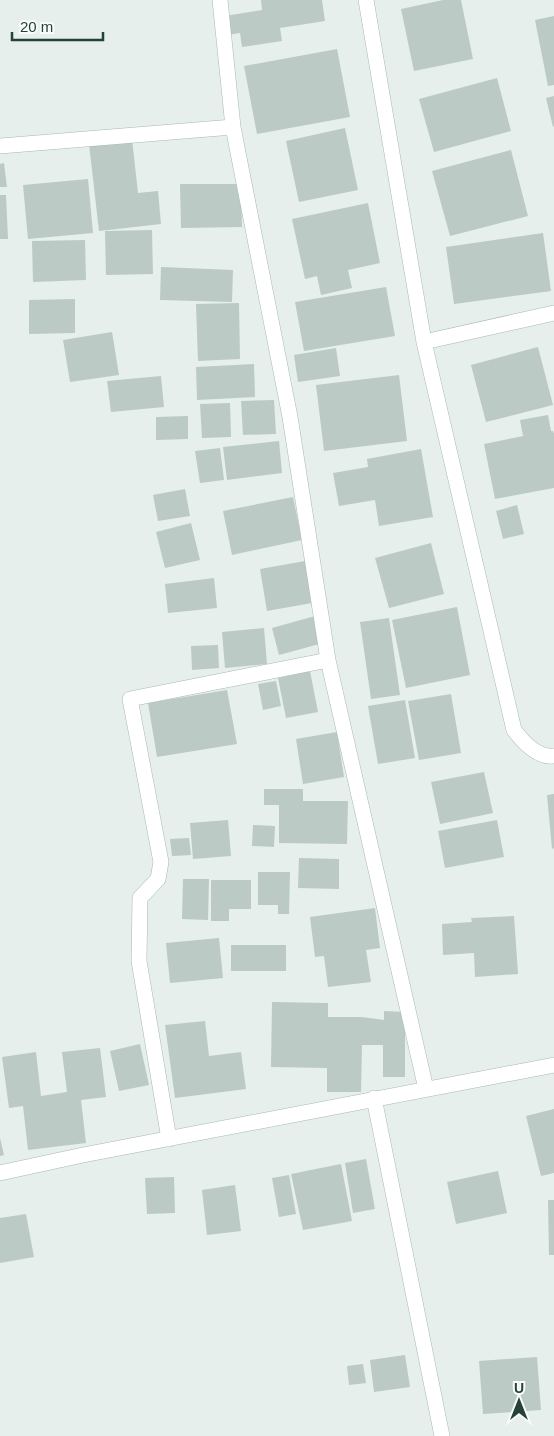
<svg xmlns="http://www.w3.org/2000/svg" width="554" height="1436" viewBox="0 0 554 1436" font-family="Helvetica,sans-serif">
<style>
.building{fill:#bbcac4}
.lines{fill:none;stroke-linecap:round;stroke-linejoin:round}
.minor-casing{stroke:#a8b8b2;stroke-width:16}
.minor{stroke:#fff;stroke-width:15}
</style>
<rect width="100%" height="100%" fill="#e6efeb"/>
<path class="building" d="M261,0h61l3,21 -45,7 2,13 -40,6 -2,-14 -13,2 -2,-19 37,-6z
M443,0h18l12,59 -59,12 -13,-62z
M554,16v69l-6,1 -13,-66z
M337,49l13,68 -93,17 -13,-68z
M497,78l14,53 -77,21 -15,-53z
M554,96v30l-1,1 -7,-29z
M345,128l13,62 -59,12 -13,-61z
M132,139l6,54 20,-2 3,33 -62,7 -10,-87z
M511,150l17,66 -78,20 -18,-65z
M4,163l3,24h-7v-23z
M88,179l5,54 -65,6 -5,-54z
M180,184h61l1,43 -61,1z
M0,195h6l2,44h-8z
M368,203l12,60 -32,7 4,18 -31,7 -4,-19 -12,3 -13,-60z
M152,230l1,44 -47,1 -1,-44z
M543,233l8,58 -97,13 -8,-57z
M85,240l1,40 -53,2 -1,-41z
M161,267l72,3 -1,32 -72,-2z
M386,287l9,49 -91,15 -9,-49z
M75,299v34l-46,1v-34z
M239,303l1,56 -42,2 -2,-57z
M112,332l7,43 -49,7 -7,-42z
M538,347l15,58 -67,17 -15,-57z
M336,348l4,28 -42,6 -4,-27z
M254,364l1,33 -58,3 -1,-33z
M399,375l8,66 -83,10 -8,-66z
M161,376l3,31 -53,5 -4,-31z
M274,400l2,34 -33,1 -2,-34z
M230,403l1,34 -29,1 -2,-34z
M548,415l3,16h2l1,3v54l-59,11 -11,-55 39,-8 -3,-16z
M188,416v23l-32,1v-23z
M279,441l3,32 -55,7 -4,-33z
M220,448l4,32 -24,3 -5,-32z
M421,449l12,68 -54,9 -4,-26 -36,6 -6,-33 35,-6 -1,-8z
M185,489l5,27 -32,5 -5,-26z
M293,497l9,43 -70,15 -9,-44z
M517,505l7,29 -21,5 -7,-28z
M191,523l9,37 -35,8 -9,-36z
M431,543l13,51 -55,14 -14,-50z
M305,561l7,42 -45,8 -7,-42z
M214,578l3,30 -49,5 -3,-29z
M457,607l13,68 -64,13 -14,-68z
M315,616l8,27 -44,12 -7,-27z
M389,618l11,77 -29,4 -11,-77z
M264,628l3,36 -42,4 -3,-36z
M218,645l1,23 -27,2 -1,-24z
M310,671l8,41 -32,6 -8,-40z
M276,681l5,25 -18,4 -5,-26z
M227,690l10,54 -80,13 -9,-54z
M451,694l10,59 -42,7 -11,-59z
M405,700l10,58 -37,6 -10,-58z
M337,732l7,45 -41,7 -7,-45z
M484,772l9,41 -53,11 -9,-42z
M264,789h39v12h45l-1,43 -68,-1v-38h-15z
M554,794v54l-2,1 -5,-54z
M228,820l3,36 -38,3 -3,-36z
M497,820l7,37 -59,11 -7,-37z
M253,825l22,1 -1,21 -22,-1z
M189,838l2,17 -19,1 -2,-17z
M299,858l40,1v30l-41,-1z
M258,872h32l-1,42h-11v-9h-20z
M183,879h26l-1,41 -26,-1z
M211,880h40v29h-22v12h-18z
M375,908l5,40 -14,2 5,32 -43,5 -4,-31 -9,1 -5,-40z
M514,916l4,58 -43,3 -1,-24 -31,2 -1,-31 30,-2 -1,-4z
M219,938l4,40 -53,5 -4,-40z
M231,945h55v26h-55z
M272,1002l56,1v14h34l22,3v-9l21,1v65h-22v-32h-21l-1,47h-34v-24l-56,-1z
M205,1021l4,35 32,-4 5,37 -71,9 -10,-73z
M140,1044l9,41 -30,6 -9,-40z
M100,1048l6,49 -25,3 5,43 -58,7 -5,-44 -14,2 -7,-51 34,-5 5,44 26,-4 -5,-40z
M554,1109v64l-13,3 -15,-60z
M0,1138l4,17 -4,1z
M366,1159l9,50 -22,4 -8,-50z
M341,1164l11,57 -49,9 -12,-56z
M498,1171l9,42 -51,11 -9,-42z
M289,1175l7,39 -17,3 -7,-39z
M174,1177l1,36 -28,1 -2,-36z
M235,1185l6,46 -34,4 -5,-45z
M548,1200h6v55h-5z
M26,1214l8,43 -34,6v-45z
M405,1355l5,32 -36,5 -4,-32z
M537,1357l4,53 -58,4 -4,-53z
M363,1364l3,19 -17,2 -2,-19z"/>
<g class="lines">
<defs>
<path id="minor" d="M220,0l13,127 57,290 38,243 98,429
M366,0l58,342 90,388c9,12 24,28 40,26
M0,146l233,-19
M424,342l130,-29
M374,1098l68,338
M169,1139l-30,-178 1,-63 18,-19 3,-17 -31,-163 198,-39
M0,1173l83,-18 471,-90"/>
</defs>
<use href="#minor" class="minor-casing"/>
<use href="#minor" class="minor"/>
</g>
<g transform="translate(519 1401)" stroke="#f7fbf9" stroke-width="4" paint-order="stroke">
<path d="M0-4L9 19L0 12L-9 19Z" fill="#24423a"/>
<text y="-8" font-size="14" font-weight="bold" text-anchor="middle" fill="#24423a">U</text>
</g>
<path d="M12 32v8h91v-8" fill="none" stroke="#24423a" stroke-width="2.5"/>
<text x="20" y="32" font-size="15" fill="#24423a" stroke="#f7fbf9" stroke-width="4" paint-order="stroke">20 m</text>
</svg>
